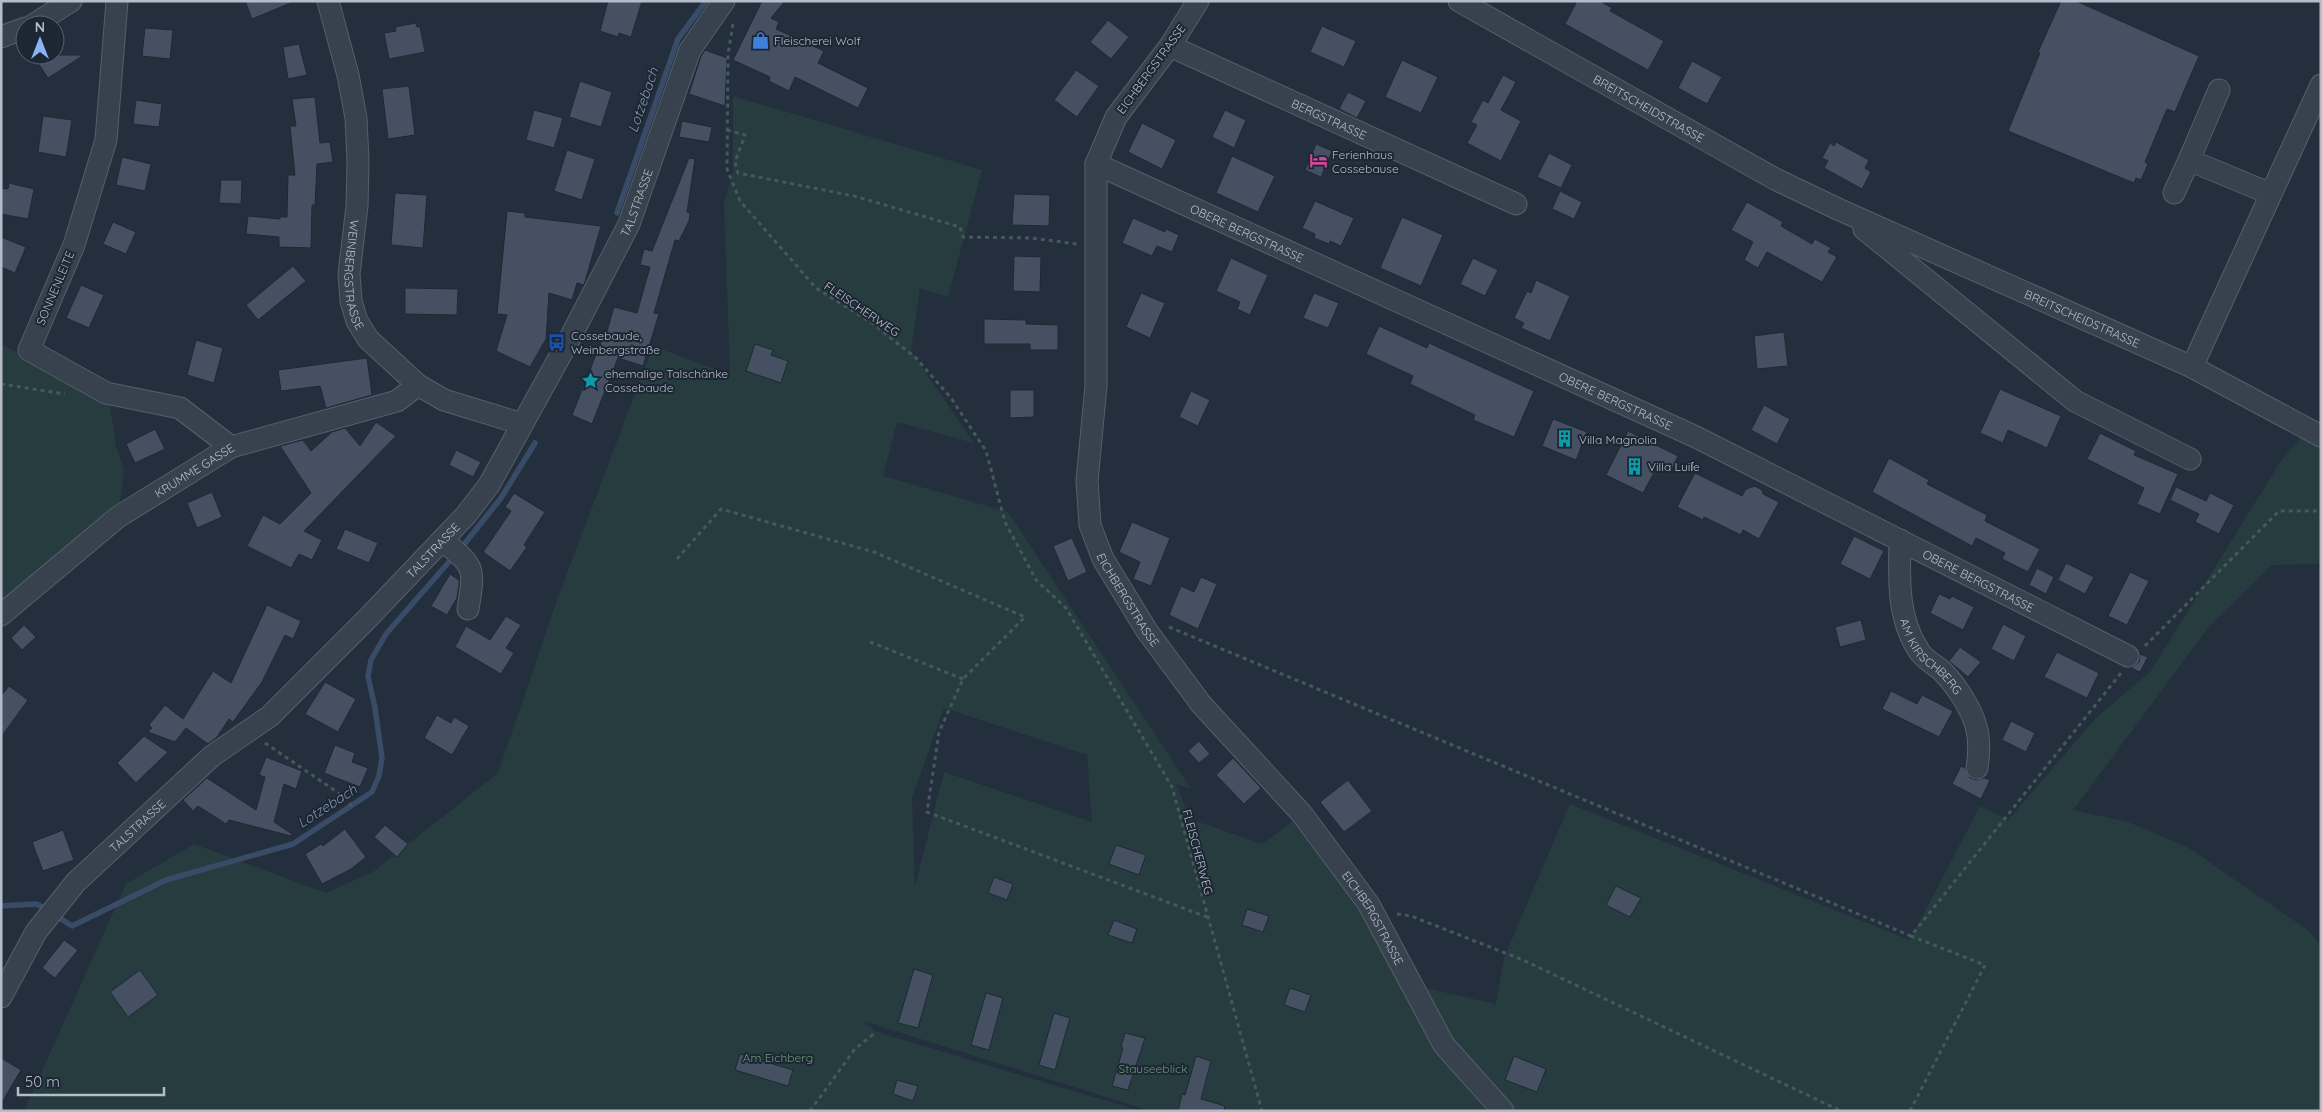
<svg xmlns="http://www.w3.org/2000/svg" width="2322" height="1112" viewBox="0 0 2322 1112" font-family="Quicksand,sans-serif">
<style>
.green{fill:#263c3f;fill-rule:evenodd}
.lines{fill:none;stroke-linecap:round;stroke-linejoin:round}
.stream{stroke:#394c67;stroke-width:5.5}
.building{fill:#455162;stroke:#1f2835}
.minor-casing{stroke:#565f6c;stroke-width:23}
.path{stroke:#44595c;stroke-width:3;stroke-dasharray:4 4;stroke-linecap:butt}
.minor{stroke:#38414e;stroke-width:21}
.labels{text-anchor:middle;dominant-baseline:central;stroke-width:4;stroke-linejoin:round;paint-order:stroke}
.poi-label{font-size:12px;fill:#b4bcc9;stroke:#1d2633;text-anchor:start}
.street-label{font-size:12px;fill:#b4bcc9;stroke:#1d2633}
.park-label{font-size:12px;fill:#6b9a76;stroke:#1d2633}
.water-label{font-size:14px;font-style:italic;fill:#7c92b1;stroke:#1d2633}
</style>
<rect width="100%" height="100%" fill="#242f3e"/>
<path class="green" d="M733,96l249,74 -34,127 -28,-9 -9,63 63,92 -77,-21 -14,54 125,36 183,277 -15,-5 14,35 72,25 32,-24 64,81 72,140 56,70h-335l-288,-90 14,11 263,79h-1116l102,-227 68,-40 132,49 47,-21 125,-99 59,-173 96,-254 77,29 -6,-172 9,-32zM944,708l143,47 5,67 -148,-50 -29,115 -3,-89z
M1,344l108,55 7,47 8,24 -6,47 -117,98z
M2307,429l14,7v128l-49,1 -63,62 -136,183 55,12 61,26 120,83 12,15v165h-805l-62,-71 -29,-52 71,16 8,-46 66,-154 340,136 70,-134 28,14 89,-103 53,-45 129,-208z"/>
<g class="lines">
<path class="stream" d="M617,213l61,-174 28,-38
M1,906l36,-2 10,6
M55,915l17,11 94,-46 127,-36 79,-52 7,-16 3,-18 -7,-50 -7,-32 3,-16 15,-26 76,-87 39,-49 34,-55"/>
</g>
<path class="building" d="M245,1h48v1l-41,17z
M608,1h34l-11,36 -12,-4 -1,4 -18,-6z
M762,1h23l-14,17 8,4 -3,7 48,22 -6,12 50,25 -10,20 -63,-31 -6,14 -20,-10 1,-4 -37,-17z
M1577,1h23l12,7 -2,3 54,30 -16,29 -83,-46z
M2061,1h15l123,55 -24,56 -8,-3 -22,53 3,2 -7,16 -5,-2 -2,5 -126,-52 32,-78 -2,-1z
M1108,20l21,17 -18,22 -21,-17z
M416,23l1,4h3l5,25 -36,7 -5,-26 12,-2 -1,-4z
M1322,26l34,15 -12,26 -34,-15z
M145,28l28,2 -3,29 -28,-3z
M299,44l8,31 -19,4 -5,-32z
M705,50l22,8 -2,48 -36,-12 12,-38z
M33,55h51l-36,23z
M1402,60l36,17 -17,36 -36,-16z
M1692,61l30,16 -15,27 -29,-16z
M1076,70l23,16 -22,31 -23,-17z
M1503,75l13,7 -15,28 20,11 -20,40 -34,-18 10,-18 -6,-3 12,-22 5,3z
M580,81l32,11 -11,35 -32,-10z
M409,86l6,49 -27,4 -6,-50z
M1348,92l18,9 -9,17 -18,-9z
M315,97l5,46 10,-1 3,20 -16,2 -2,41h-3l-1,43 -32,-1v-10l-33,-3 2,-18 32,3v-2h7l1,-42h7l-5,-49h6l-4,-27z
M136,100l26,4 -3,23 -26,-3z
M534,110l29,8 -9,30 -28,-8z
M1225,110l21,10 -12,28 -22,-11z
M43,116l29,4 -6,37 -28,-5z
M682,121l30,6 -3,15 -30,-5z
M1142,123l34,17 -14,29 -34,-17z
M1836,142l33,18 -4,8 6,4 -9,17 -38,-21 4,-7 -6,-3 8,-15 4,3z
M1316,144l16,7 -11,26 -16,-7z
M567,150l28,9 -13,41 -28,-9z
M1549,153l23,12 -11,23 -24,-11z
M1232,156l43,20 -17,36 -42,-19z
M122,157l29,7 -6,27 -29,-6z
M689,158l6,1 -8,53 3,1 -1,8 -10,20 -4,-1 -21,73 5,1 -16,52 -25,-8 -26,66 -20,-9 31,-78 2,1 9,-31 23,6 13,-46 -10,-2 4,-16 8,2z
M221,180h21l-1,24 -22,-1z
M9,183l25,6 -6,30 -27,-5v-26l7,1z
M1560,191l22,11 -8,17 -22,-10z
M395,193l32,2 -4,53 -32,-3z
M1014,194l36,1 -1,31 -37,-1z
M1315,201l39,17 -13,28 -11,-5 -1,3 -15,-6 1,-4 -13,-6z
M1747,202l36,20 -2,4 31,18 3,-5 16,9 -3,4 9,5 -15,25 -55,-30 -9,16 -14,-8 9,-18 -22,-12z
M507,211l18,2v4l76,9 -17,59 -7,-2 -5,17 -23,-7 -3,46 -16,28 -34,-16 11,-36 -10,-1z
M1402,217l41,18 -22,51 -41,-18z
M1133,218l32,14 1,-3 13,6 -7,17 -15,-6 -5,10 -30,-13z
M113,222l23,10 -10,22 -23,-10z
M1,237l25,10 -11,26 -14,-6z
M1014,256l27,1 -1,35 -27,-1z
M1231,258l37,17 -18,40 -13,-6 3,-7 -24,-11z
M1473,258l25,12 -13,26 -25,-12z
M293,266l13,15 -48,39 -12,-15z
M1536,280l34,16 -20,45 -29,-13 3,-5 -10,-5 13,-27 4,2z
M81,285l23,10 -15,33 -23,-10z
M405,288l53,1 -1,26 -52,-1z
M1141,293l24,10 -15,35 -24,-11z
M1314,293l25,10 -11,25 -25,-10z
M984,319l42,1v4l32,1v25h-28v-6h-46z
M1379,326l48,22 2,-5 105,48 -20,46 -41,-17 2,-5 -65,-31 3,-8 -47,-22z
M1784,332l4,34 -31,3 -3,-33z
M196,340l27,8 -9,35 -27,-8z
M755,344l18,6 -2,5 17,6 -7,22 -35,-12z
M367,358l5,37 -46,13 -6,-22 -39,5 -3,-21z
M2000,389l61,27 -14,32 -39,-18 -5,13 -23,-10z
M1010,390h24v27l-24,1z
M1191,391l19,9 -12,26 -19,-9z
M1764,405l26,14 -13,25 -26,-14z
M1553,419l34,13 -11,28 -34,-14z
M376,422l20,14 -92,95 18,9 -10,20 -13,-6 -8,14 -44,-22 16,-31 17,9 31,-31 -31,-47 23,-6 8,11 21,-19 13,-4 15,18z
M155,429l10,20 -30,14 -9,-19z
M1628,431l50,25 -8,18 -14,-5 -13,24 -37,-18z
M2100,433l36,18 -2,4 44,19 -18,40 -23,-10 7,-16 -57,-29z
M456,450l25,12 -8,15 -24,-12z
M1889,458l40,22 -2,4 60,31 -2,6 55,28 -12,23 -26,-13 3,-6 -29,-15 -4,8 -100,-54z
M1695,473l47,23 4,-7 9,-3 7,4 1,4 16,8 -20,37 -16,-9 -2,5 -37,-18 -1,3 -26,-13z
M2176,487l30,14 4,-8 24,12 -15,29 -24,-12 4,-8 -29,-14z
M212,492l10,25 -25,11 -10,-25z
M514,493l31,19 -21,33 3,2 -17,24 -27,-19 28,-41 -6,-4z
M1132,522l38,16 -19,48 -18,-7 7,-17 -21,-10z
M345,529l33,14 -9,20 -33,-14z
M1854,536l30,15 -14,28 -30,-15z
M1072,538l15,34 -19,9 -15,-35z
M2066,563l28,14 -9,17 -27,-14z
M2037,568l17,9 -8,17 -17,-9z
M2130,572l19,9 -22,44 -19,-9z
M450,574l9,6v4l-2,14 -10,17 -16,-9z
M1201,577l16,7 -19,45 -29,-14 12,-29 13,6z
M1939,594l11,5 2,-3 22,11 -11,23 -33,-17z
M267,605l34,16 -8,18 -8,-4 -23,47 -29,40 -4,-3 -12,18 -9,7 -22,-16 -11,14 -27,-10 4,-4 -3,-3 16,-20 18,14 30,-48 18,12z
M506,616l15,9 -15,23 8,5 -13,21 -46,-27 11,-21 24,14z
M1861,620l5,20 -26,7 -5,-20z
M2003,624l23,12 -12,25 -23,-12z
M24,625l12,12 -14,13 -11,-12z
M1960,647l21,15 -13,15 -19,-16z
M2057,652l42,21 -12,25 -43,-21z
M2140,654l8,3 -8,15 -9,-4 8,-6z
M325,682l31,17 -18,33 -33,-18z
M9,686l19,14 -27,37v-41z
M1891,691l26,13 5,-9 31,16 -14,26 -57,-28z
M437,715l14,8 3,-6 15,9 -17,29 -28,-17z
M2011,721l24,12 -9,19 -24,-12z
M144,736l24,16 -32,31 -19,-20z
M1199,741l11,13 -11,9 -11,-12z
M335,745l20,8 -3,9 16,6 -8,19 -36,-14z
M266,757l36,14 -6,18 -12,-5 -10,38 18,12 -1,2 -62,-16 -3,4 -28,-18 -5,5 -10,-11 24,-22 49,32 9,-33 -6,-2z
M1233,758l28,30 -17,16 -28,-29z
M1961,766l4,2 5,10 6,2 8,-2 6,2 -9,19 -29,-15z
M1348,780l24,31 -28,21 -24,-30z
M385,825l23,19 -11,13 -23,-20z
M345,829l21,28 -15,12 -29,15 -17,-30 16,-10 2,2z
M63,830l11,30 -31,11 -11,-29z
M1116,845l30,10 -7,20 -30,-11z
M994,877l19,7 -6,16 -19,-7z
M1616,886l25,12 -11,19 -24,-12z
M1247,909l22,7 -6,16 -21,-7z
M1114,920l23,9 -5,14 -24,-8z
M64,940l14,10 -23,28 -13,-10z
M914,969l19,6 -15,53 -20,-5z
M140,970l18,25 -30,22 -18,-25z
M1290,988l21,7 -6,17 -21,-7z
M986,993l17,5 -14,52 -18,-5z
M1054,1013l16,5 -15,52 -16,-5z
M1125,1033l20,5 -17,52 -16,-4 11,-38 -2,-1z
M740,1054l53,16 -5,16 -53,-16z
M1196,1056l15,5 -10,38 24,7 -1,5h-46l4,-17 3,1z
M1514,1056l32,13 -9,23 -32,-12z
M1,1058l20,12 -20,34z
M897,1080l21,6 -5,15 -20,-7z"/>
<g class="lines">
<defs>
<g id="minor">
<path d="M117,1l-11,139 -32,105 -45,105 77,43 74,15 51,39"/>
<path id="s1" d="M328,1l20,74 8,43 2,43 -1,45 -8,68 2,27 6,20 11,18 50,46 26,15 78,24"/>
<path id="s2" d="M1198,1l-28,45 -54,71 -20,47v222l-9,95 3,44 13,34 44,72 54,73 101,110 66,89 76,142 59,66"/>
<path id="s3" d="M1459,1l316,178 65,31 352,157 129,69"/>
<path d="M33,25l38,-24"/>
<path d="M1,37l24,-9"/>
<path id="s4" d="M1170,46l346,158"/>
<path id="s5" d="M1096,164l600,273 432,219"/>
<path d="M2174,193l15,-33"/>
<path d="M2271,194l50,-109"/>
<path d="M1864,229l211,172 115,58"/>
<path d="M2192,367l79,-173 -82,-34 30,-70"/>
<path d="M442,540c33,27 33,27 26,69"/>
<path id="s6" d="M1900,540c-1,38 -3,78 19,111 5,8 16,14 23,20 14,14 29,37 34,55 4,14 3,29 1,42"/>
<path id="s7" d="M1,615l117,-98 113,-70 166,-46 21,-16"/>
<path id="s8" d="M1,997l35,-65 40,-50 136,-126 58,-40 96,-96 100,-105 23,-30 81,-147 59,-114 61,-174 34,-49"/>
</g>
</defs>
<use href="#minor" class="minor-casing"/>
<path class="path" d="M733,24l-5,30 -1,115 13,32 76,87 56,35 44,35 35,40 35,53 19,71 31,58 30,28 106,179 90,324
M727,130l18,5 -10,27 3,11 116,23 106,31 3,10 68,1 46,6
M1,384l64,10
M677,559l44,-50 153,43 151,65 -62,62 -24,53 -12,80 280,105
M1169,627l742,309
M870,642l93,37
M2145,646l134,-135h42
M265,743l81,55 6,9
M1397,914l14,2 112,44 318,151
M810,1111l45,-62 21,-17
M1910,1111l75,-146 -74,-29 210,-263"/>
<use href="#minor" class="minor"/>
</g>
<defs>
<symbol id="shop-bare" viewBox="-9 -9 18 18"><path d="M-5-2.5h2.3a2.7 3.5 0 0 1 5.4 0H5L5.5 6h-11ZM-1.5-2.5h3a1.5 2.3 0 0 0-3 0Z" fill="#3f7fe0" stroke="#1d2633" stroke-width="2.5" paint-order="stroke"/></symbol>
<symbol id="hotel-bare" viewBox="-9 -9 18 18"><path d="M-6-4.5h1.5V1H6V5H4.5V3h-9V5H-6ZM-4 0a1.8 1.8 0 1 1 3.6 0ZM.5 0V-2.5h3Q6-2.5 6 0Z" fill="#d1479c" stroke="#1d2633" stroke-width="2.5" paint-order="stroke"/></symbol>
<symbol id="bus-bare" viewBox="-9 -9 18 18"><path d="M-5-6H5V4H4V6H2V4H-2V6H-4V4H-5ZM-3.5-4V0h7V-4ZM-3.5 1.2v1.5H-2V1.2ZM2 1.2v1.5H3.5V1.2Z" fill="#1a4fb4" stroke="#1d2633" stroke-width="2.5" paint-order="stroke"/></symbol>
<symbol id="sight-bare" viewBox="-9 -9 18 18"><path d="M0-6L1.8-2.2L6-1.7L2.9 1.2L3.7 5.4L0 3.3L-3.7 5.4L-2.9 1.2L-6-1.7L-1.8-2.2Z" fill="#0f9aa8" stroke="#1d2633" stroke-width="2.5" paint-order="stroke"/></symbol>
<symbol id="building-bare" viewBox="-9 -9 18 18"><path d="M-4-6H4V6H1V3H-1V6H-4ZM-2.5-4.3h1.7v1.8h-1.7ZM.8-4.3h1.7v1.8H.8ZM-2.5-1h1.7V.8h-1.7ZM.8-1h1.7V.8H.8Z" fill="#0f9aa8" stroke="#1d2633" stroke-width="2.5" paint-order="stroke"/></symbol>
</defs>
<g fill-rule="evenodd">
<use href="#shop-bare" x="748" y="28" width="25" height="25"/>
<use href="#hotel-bare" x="1306" y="148" width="25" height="25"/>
<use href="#bus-bare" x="544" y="330" width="25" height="25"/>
<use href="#sight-bare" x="578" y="368" width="25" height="25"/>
<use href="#building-bare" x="1552" y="426" width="25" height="25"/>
<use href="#building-bare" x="1622" y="454" width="25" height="25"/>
</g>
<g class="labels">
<g class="poi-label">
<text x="774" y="40">Fleischerei Wolf</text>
<text x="1332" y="154">Ferienhaus<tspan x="1332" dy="14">Cossebause</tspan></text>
<text x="571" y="335">Cossebaude,<tspan x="571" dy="14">Weinbergstraße</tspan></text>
<text x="605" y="373">ehemalige Talschänke<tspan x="605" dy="14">Cossebaude</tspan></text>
<text x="1579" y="439">Villa Magnolia</text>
<text x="1648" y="466">Villa Luiſe</text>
</g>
<g class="street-label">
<text transform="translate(1151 69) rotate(-54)">EICHBERGSTRASSE</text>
<text stroke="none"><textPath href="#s3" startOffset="218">BREITSCHEIDSTRASSE</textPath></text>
<text stroke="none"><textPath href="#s4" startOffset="175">BERGSTRASSE</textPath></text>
<text stroke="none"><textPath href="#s8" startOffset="1031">TALSTRASSE</textPath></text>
<text stroke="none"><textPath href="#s5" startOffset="166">OBERE BERGSTRASSE</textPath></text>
<text stroke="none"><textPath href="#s1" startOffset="278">WEINBERGSTRASSE</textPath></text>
<text transform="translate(55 288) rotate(-67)">SONNENLEITE</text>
<text transform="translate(862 309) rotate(34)">FLEISCHERWEG</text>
<text stroke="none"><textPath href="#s3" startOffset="700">BREITSCHEIDSTRASSE</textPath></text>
<text stroke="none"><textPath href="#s5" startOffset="571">OBERE BERGSTRASSE</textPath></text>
<text stroke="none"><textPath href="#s7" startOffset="242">KRUMME GASSE</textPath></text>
<text stroke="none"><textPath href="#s8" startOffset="626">TALSTRASSE</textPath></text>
<text stroke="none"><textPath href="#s5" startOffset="976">OBERE BERGSTRASSE</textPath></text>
<text stroke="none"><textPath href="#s2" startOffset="639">EICHBERGSTRASSE</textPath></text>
<text stroke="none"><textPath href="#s6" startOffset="126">AM KIRSCHBERG</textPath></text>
<text stroke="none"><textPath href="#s8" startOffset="221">TALSTRASSE</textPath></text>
<text transform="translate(1198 852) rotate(75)">FLEISCHERWEG</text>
<text stroke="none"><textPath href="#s2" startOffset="1042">EICHBERGSTRASSE</textPath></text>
</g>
<g class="park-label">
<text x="778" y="1057">Am Eichberg</text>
<text x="1153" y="1068">Stauseeblick</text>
</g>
<g class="water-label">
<text transform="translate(643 100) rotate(-71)">Lotzebach</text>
<text transform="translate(327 806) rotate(-33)">Lotzebach</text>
</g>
</g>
<rect width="2322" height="1112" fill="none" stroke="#b4bcc9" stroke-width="5"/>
<g transform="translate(40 40)"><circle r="24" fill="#1d2633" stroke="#59626f"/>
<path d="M0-4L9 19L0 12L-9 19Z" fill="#8ab4f8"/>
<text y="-8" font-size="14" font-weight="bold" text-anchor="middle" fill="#b4bcc9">N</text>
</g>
<path d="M18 1087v8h146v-8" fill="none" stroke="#b4bcc9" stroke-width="2.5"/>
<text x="25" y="1087" font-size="15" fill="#b4bcc9" stroke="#1d2633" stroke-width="4" paint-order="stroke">50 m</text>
</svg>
